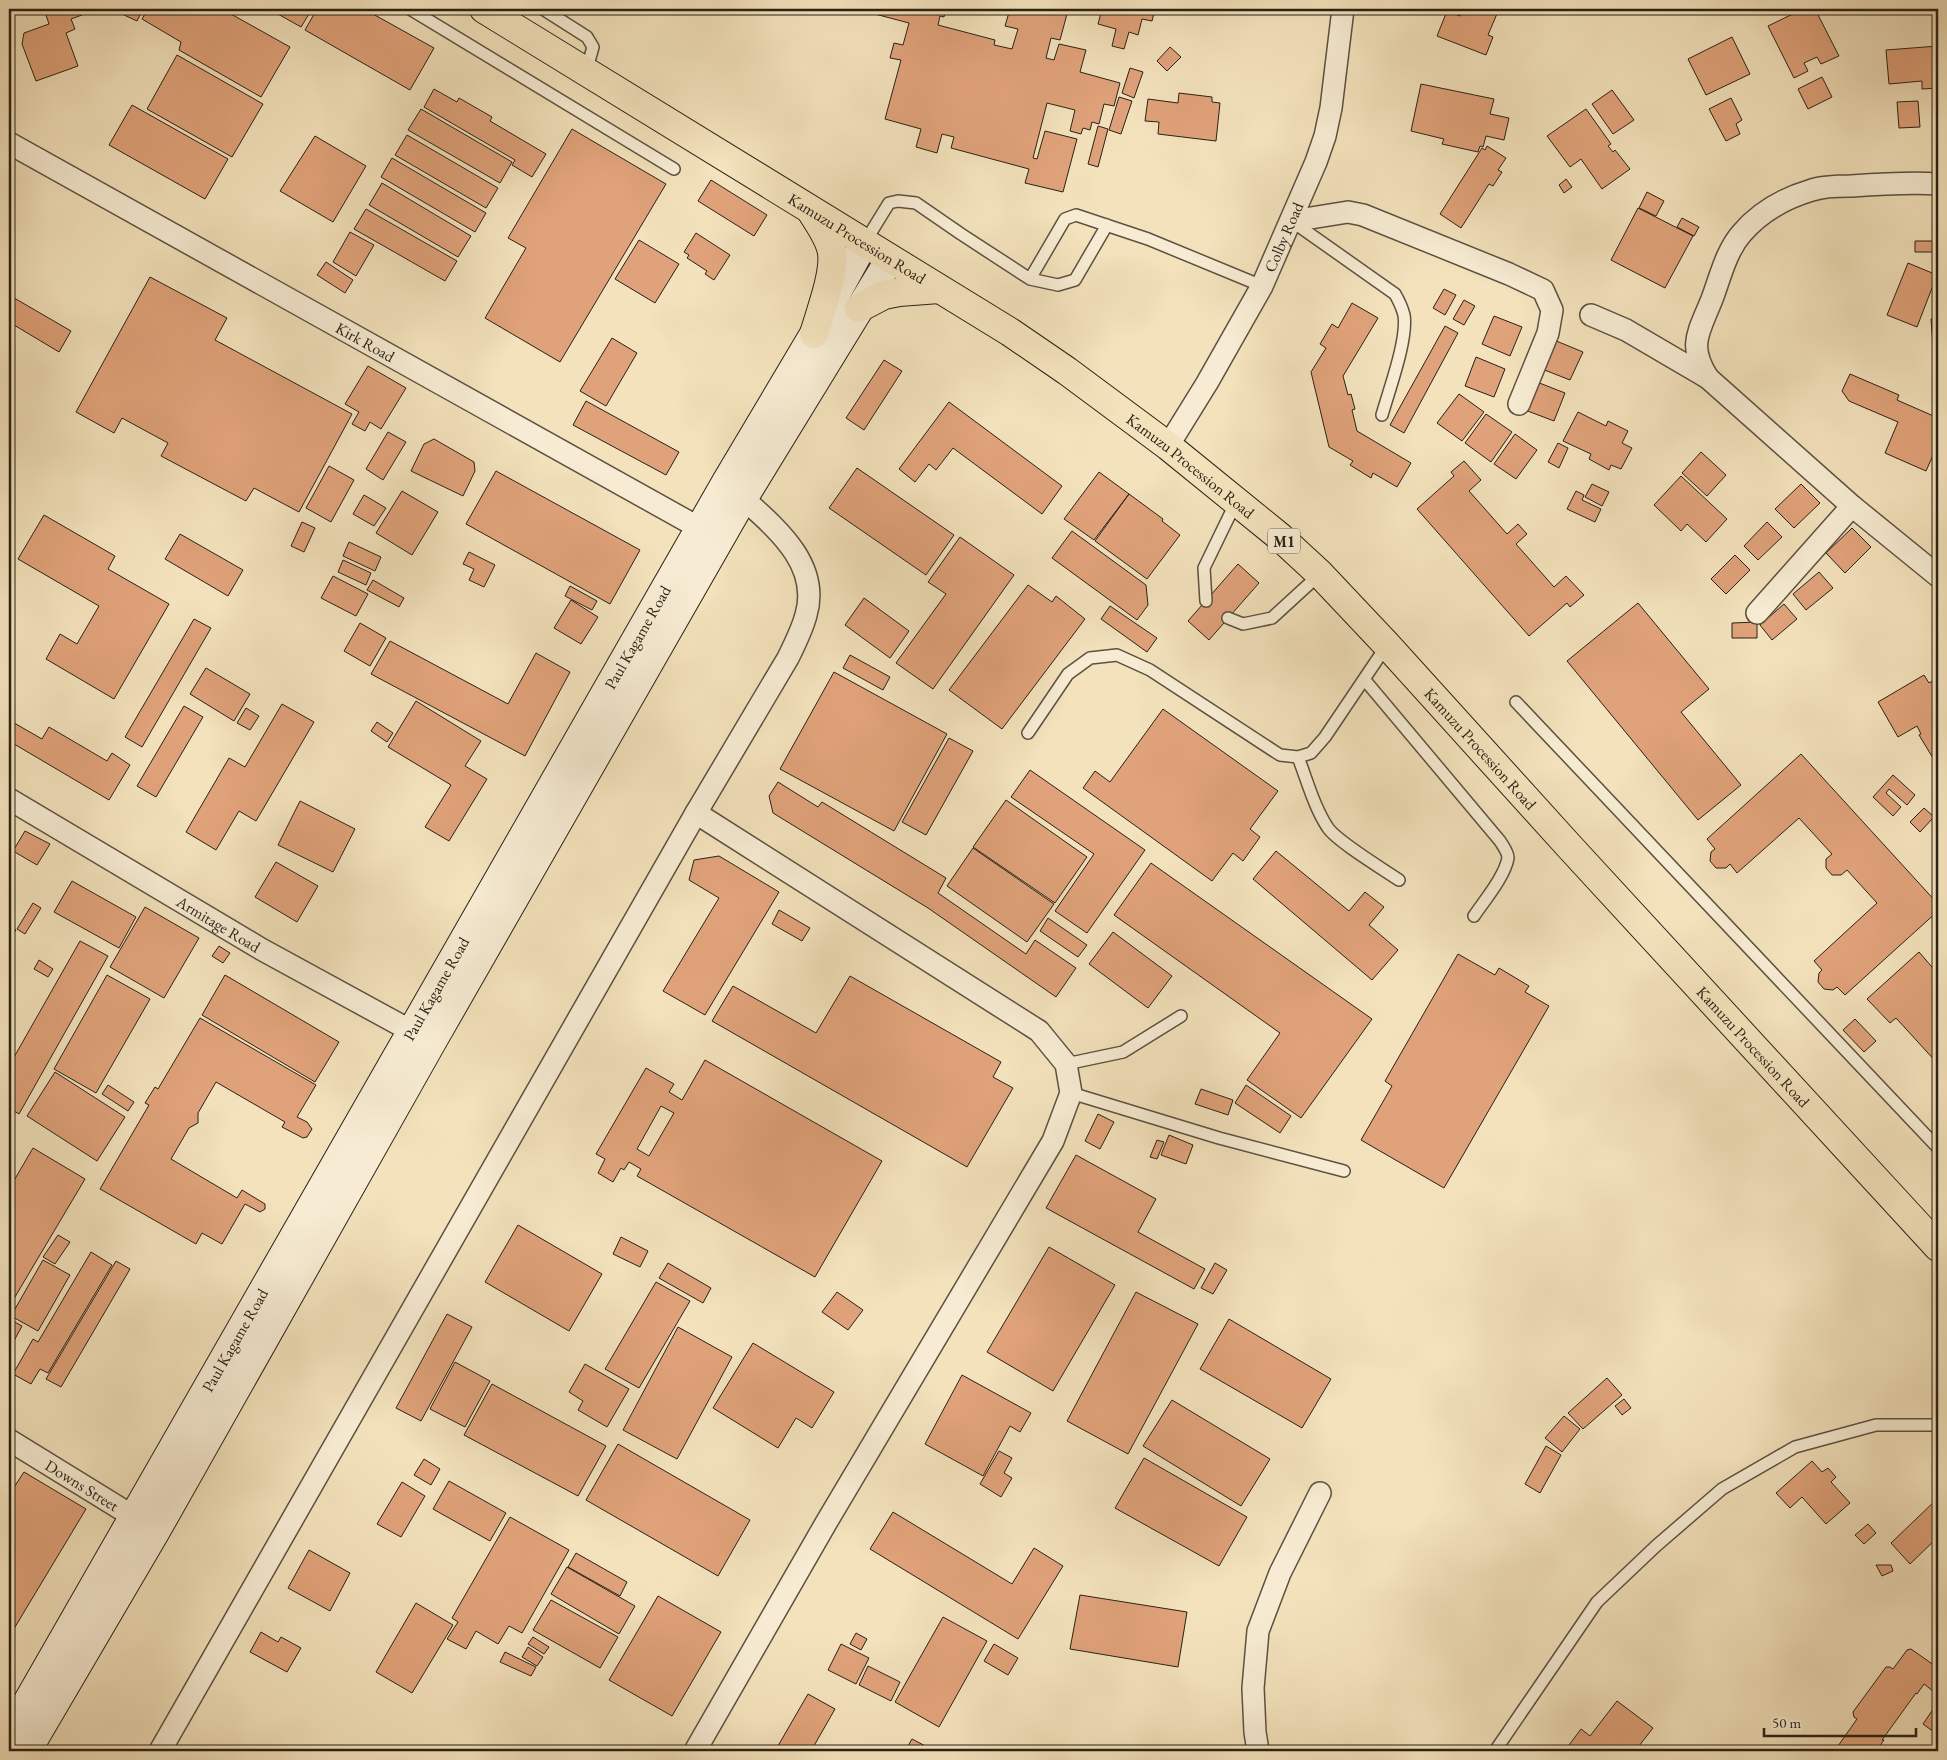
<svg xmlns="http://www.w3.org/2000/svg" width="1947" height="1760" viewBox="0 0 1947 1760" font-family="'EB Garamond',serif">
<style>
.building{fill:#e0a27a;stroke:#292116;fill-rule:evenodd}
.lines{fill:none;stroke-linecap:round;stroke-linejoin:round}
.service-casing{stroke:#5c5140;stroke-width:14}
.minor-casing{stroke:#5c5140;stroke-width:24}
.secondary-casing{stroke:#292116;stroke-width:30}
.trunk-casing{stroke:#292116;stroke-width:30}
.service{stroke:#f7ecd3;stroke-width:11}
.minor{stroke:#f7ecd3;stroke-width:21}
.secondary{stroke:#f7ecd3;stroke-width:28}
.trunk{stroke:#f3e2bc;stroke-width:28}
.labels{text-anchor:middle;dominant-baseline:central;stroke-width:5;stroke-linejoin:round;paint-order:stroke}
.shield{fill:#f7ecd3;stroke:#675e4f;stroke-width:1}
.shield-label{font-size:15px;font-weight:bold;fill:#292116}
.street-label{font-size:16px;fill:#292116;stroke:#f7ecd3}
</style>
<rect width="100%" height="100%" fill="#f3e2bc"/>
<filter id="stains"><feTurbulence type="fractalNoise" baseFrequency=".004" numOctaves="4"/><feColorMatrix values="0 0 0 0 .2 0 0 0 0 .09 0 0 0 0 .02 0 0 0 .5 -.17"/></filter>
<radialGradient id="worn" r=".72"><stop offset=".6" stop-color="#630" stop-opacity="0"/><stop offset="1" stop-color="#630" stop-opacity=".3"/></radialGradient>
<path class="building" d="M55,9h25l2,6 -11,4 4,10 -9,4 12,33 -42,15 -14,-37 2,-11 25,-9 -4,-12z
M111,9h32l-6,12z
M148,9h52l6,3 2,-3h14l68,38 -29,50 -82,-47 2,-8 -39,-23z
M269,9h43l-11,18z
M317,9h47l70,39 -24,42 -105,-60z
M600,9h11l-2,5z
M856,9h41v1l5,2 1,-3h43l-2,8 -4,-1 -2,9 57,15 -1,5 18,4 6,-20 -13,-3 5,-17h35l22,5 -7,26 -9,-2 -5,20 8,2 5,-16 27,6 -6,22 40,11 -6,23 -10,-2 -5,20 -7,-2 -2,8 -7,-2 -2,6 -11,-3 5,-21 -28,-7 -14,55 4,1 8,-28 32,8 -14,53 -38,-9 4,-14 -78,-21 3,-11 -12,-3 -5,19 -21,-6 5,-18 -36,-10 16,-59 -11,-2 4,-15 9,2 6,-22z
M1102,9h53l-3,12 -10,-2 -4,16 -9,-3 -5,17 -12,-3 4,-17 -18,-5z
M1463,9h36l-11,26 5,2 -7,18 -49,-19 10,-25 13,5z
M1803,9h12l24,47 -18,8 -4,-7 -13,6 4,8 -14,7 -26,-52z
M1732,37l18,37 -44,21 -18,-36z
M1938,46v42l-16,1v-8l-33,3 -3,-34z
M1170,47l11,10 -14,14 -10,-10z
M177,55l86,49 -31,53 -85,-48z
M1130,68l13,4 -9,26 -12,-5z
M1822,77l10,20 -24,12 -10,-20z
M1421,84l73,15 -4,15 19,4 -5,22 -18,-4 -3,11 -3,-1 -2,6 -36,-8 2,-5 -33,-8z
M434,89l23,13 2,-4 33,19 -2,4 56,33 -14,23 -20,-12 3,-5 -91,-53z
M1612,90l22,30 -21,14 -21,-30z
M1179,93l33,4v5l8,1 -4,38 -58,-7 1,-12 -14,-1 3,-22 30,4z
M1119,97l13,4 -11,33 -12,-4z
M1731,98l11,22 -6,4 4,10 -14,7 -17,-32z
M1918,101l2,26 -21,1 -2,-26z
M132,105l96,54 -23,40 -96,-54z
M421,109l91,53 -12,21 -92,-53z
M1586,109l25,35 -3,2 5,6 2,-2 15,19 -28,20 -21,-30 -11,8 -23,-31z
M1098,126l10,3 -10,38 -10,-3z
M572,129l94,55 -106,178 -75,-44 41,-70 -18,-10z
M407,135l91,53 -12,20 -91,-53z
M315,136l51,30 -33,56 -53,-31z
M1487,146l19,12 -8,12 4,2 -9,14 -4,-2 -28,44 -21,-14 42,-66 3,2z
M392,158l94,55 -11,19 -94,-55z
M1566,179l6,8 -8,6 -5,-8z
M711,180l56,35 -13,21 -56,-35z
M382,183l89,53 -13,21 -89,-52z
M1647,192l17,9 -8,15 -17,-8z
M1638,208l55,28 -28,52 -54,-28z
M366,209l91,52 -12,20 -91,-52z
M1682,218l17,9 -5,9 -17,-9z
M350,232l24,13 -18,31 -23,-14z
M696,233l34,22 -16,25 -9,-6 2,-3 -20,-13 2,-3 -5,-3z
M639,240l40,24 -24,39 -40,-24z
M1915,241h20v11h-20z
M326,262l27,18 -8,13 -28,-18z
M1908,263l29,12 -20,52 -30,-12z
M150,277l77,41 -12,22 137,74 -53,98 -45,-24 -8,13 -85,-45 7,-13 -46,-25 -8,15 -38,-21z
M1444,289l12,6 -11,20 -12,-7z
M9,295l62,36 -12,21 -50,-30z
M1464,300l11,6 -11,19 -11,-6z
M1352,303l26,15 -35,58 5,19 3,-1 4,15 -3,1 5,21 54,32 -14,24 -24,-14 -2,5 -21,-13 3,-4 -24,-14 -18,-75 15,-24 -6,-4 12,-20 6,4z
M1494,316l28,11 -12,29 -28,-12z
M1931,319h7v27h-5z
M1445,326l13,7 -54,100 -14,-8z
M612,338l25,15 -31,53 -26,-15z
M1554,340l29,12 -13,28 -28,-11z
M1476,357l29,12 -11,28 -29,-11z
M884,360l18,11 -38,59 -18,-12z
M368,366l38,22 -25,41 -11,-7 -5,9 -13,-7 7,-12 -14,-8z
M1850,374l49,21 -2,5 41,18v20l-2,5 2,1 -12,27 -41,-18 13,-31 -49,-21 -7,-10z
M1537,382l28,11 -11,28 -29,-11z
M1459,394l25,18 -22,29 -25,-18z
M586,401l93,51 -13,23 -93,-50z
M949,402l113,84 -20,28 -89,-66 -17,22 -7,-6 -14,18 -16,-13z
M1578,412l28,14 2,-5 20,10 -6,12 10,5 -11,21 -10,-4 -2,5 -20,-11 2,-5 -28,-13z
M1486,414l26,18 -21,30 -26,-19z
M388,432l18,10 -23,38 -17,-11z
M1515,434l22,16 -21,29 -22,-15z
M434,439l40,23 1,9 -12,25 -52,-25 13,-27z
M1558,443l10,5 -9,20 -11,-6z
M1701,452l25,23 -19,21 -25,-23z
M1464,461l17,19 -12,11 38,43 11,-10 9,10 -11,10 38,43 12,-11 18,19 -14,12 -3,-4 -38,33 -112,-127 37,-33 -3,-4z
M329,466l25,14 -23,42 -25,-14z
M857,468l97,67 -28,40 -97,-67z
M496,471l144,79 -30,54 -144,-80z
M1099,472l30,22 -35,46 -30,-21z
M1681,476l46,43 -21,23 -19,-18 -6,7 -27,-26z
M1592,484l17,8 -7,14 -17,-9z
M1801,484l19,19 -26,25 -19,-19z
M402,491l36,21 -26,43 -36,-22z
M1576,491l8,4 -2,5 19,9 -6,13 -28,-13z
M1129,494l34,25 -1,2 18,14 -33,44 -52,-38z
M364,495l22,13 -12,18 -21,-12z
M44,515l71,41 -7,13 61,35 -55,95 -68,-40 14,-25 17,10 22,-38 -81,-47z
M302,522l13,6 -11,24 -13,-6z
M1767,522l15,15 -24,23 -14,-14z
M1852,528l19,19 -26,26 -19,-20z
M1072,531l74,54 2,20 -11,15 -85,-62z
M180,534l63,36 -15,26 -63,-37z
M960,537l54,38 -81,114 -37,-26 50,-69 -18,-12z
M349,542l32,15 -6,14 -32,-15z
M469,552l26,13 -11,22 -15,-7 5,-11 -11,-5z
M1735,555l15,15 -24,24 -15,-15z
M343,560l28,13 -5,12 -28,-13z
M1238,564l21,19 -50,57 -21,-19z
M1819,572l14,16 -27,22 -13,-16z
M333,576l35,18 -12,22 -35,-18z
M373,580l31,18 -5,9 -32,-17z
M1028,585l24,17 4,-6 29,23 -83,110 -53,-39z
M570,586l27,15 -5,9 -27,-14z
M864,598l45,33 -19,27 -45,-33z
M571,600l27,17 -17,27 -27,-16z
M1638,603l71,86 -28,23 60,73 -43,35 -131,-159z
M1784,604l13,15 -25,21 -12,-15z
M1110,606l47,32 -10,14 -46,-33z
M194,619l17,9 -69,119 -17,-10z
M1757,622v16h-25v-15z
M360,623l26,15 -16,28 -26,-15z
M390,641l118,63 28,-51 34,19 -45,84 -154,-82z
M850,655l40,22 -7,13 -40,-22z
M206,668l44,26 -16,27 -44,-27z
M834,672l113,62 -53,97 -114,-62z
M1924,675l5,8 9,-5v36l-3,1 3,6v41l-2,1 -17,-28 2,-1 -4,-8 -19,11 -20,-35z
M416,701l65,40 -16,25 22,13 -38,62 -24,-14 26,-42 -63,-38z
M282,704l32,18 -58,99 -17,-10 -23,39 -30,-18 43,-74 16,9z
M184,706l19,11 -47,80 -19,-11z
M246,708l13,8 -9,14 -13,-7z
M1163,709l115,82 -28,38 10,8 -17,24 -10,-8 -21,28 -129,-93 12,-17 15,11z
M9,720l33,19 7,-12 58,34 5,-8 18,12 -21,35 -100,-59z
M377,722l16,11 -6,9 -16,-11z
M949,738l24,13 -47,84 -24,-13z
M1801,754l137,150v7l-93,84 -8,-8 -4,3 -9,-1 -6,-7 1,-9 3,-3 -8,-9 63,-58 -30,-33 -6,5h-9l-6,-7v-9l6,-5 -33,-36 -62,55 -7,-9 -4,4h-10l-6,-7 1,-9 4,-3 -8,-10z
M1030,770l115,80 -58,83 -32,-22 39,-57 -83,-57z
M1893,775l22,20 -8,10 -18,-16 -3,4 15,14 -8,9 -20,-19z
M778,782l40,25 4,-5 124,76 -8,15 88,61 9,-14 41,28 -20,29 -128,-89 -155,-95 -4,-17z
M1006,800l81,57 -32,46 -82,-56z
M300,801l55,28 -22,43 -55,-27z
M1924,808l10,9 -14,15 -10,-10z
M25,831l25,13 -13,21 -24,-14z
M973,848l81,56 -27,38 -80,-56z
M1276,851l73,60 16,-19 19,15 -15,18 29,25 -26,30 -119,-101z
M719,856l60,36 -74,123 -42,-24 56,-93 -30,-18 5,-20z
M276,862l42,24 -21,36 -42,-25z
M1151,863l221,156 -71,99 -54,-38 33,-47 -166,-118z
M72,881l64,36 -17,31 -65,-36z
M33,903l8,5 -16,26 -8,-5z
M145,907l54,31 -35,60 -54,-31z
M779,910l31,18 -8,13 -30,-17z
M1048,918l39,27 -9,12 -38,-26z
M9,925l7,5 -7,10z
M1113,932l59,44 -24,32 -59,-44z
M80,941l28,15 -89,158 -10,-6v-42z
M219,946l11,7 -7,10 -11,-7z
M1919,952l19,22v90l-42,-46 -6,5 -23,-24z
M1458,954l37,21 4,-7 30,18 -4,6 24,14 -105,182 -83,-48 31,-54 -7,-5z
M39,960l14,9 -5,8 -14,-8z
M107,975l43,24 -54,94 -42,-24z
M225,975l114,67 -24,40 -113,-67z
M850,976l151,86 -8,15 20,11 -46,79 -255,-146 21,-35 83,47z
M200,1018l116,67 -19,32 10,5 5,7 -5,8 -4,1 -21,-11 3,-5 -69,-40 -18,31v10l-9,5 -18,31 66,39 5,-8 23,14v5l-5,3 -15,-8 -23,40 -20,-11 -6,11 -96,-55 49,-84 -4,-2 10,-16 3,2z
M1855,1019l21,22 -12,11 -21,-22z
M705,1060l177,101 -67,116 -178,-101 4,-7 -12,-7 -5,8 -3,-2 -8,14 -15,-9 7,-14 -9,-5 50,-86 28,16 -5,8 13,8zM661,1106l13,7 -25,43 -12,-7z
M55,1072l70,45 -28,44 -70,-45z
M108,1085l26,17 -6,9 -26,-17z
M1246,1085l45,31 -11,17 -45,-30z
M1201,1089l32,11 -5,15 -33,-11z
M1098,1114l16,8 -14,27 -15,-8z
M1169,1135l24,10 -7,19 -25,-9z
M1157,1140l7,2 -7,17 -7,-2z
M33,1148l52,31 -76,128v-118z
M1076,1155l80,44 -18,33 67,37 -11,20 -148,-81z
M518,1225l84,49 -33,57 -84,-49z
M58,1235l12,7 -15,22 -12,-7z
M621,1237l27,14 -8,16 -27,-13z
M1049,1247l66,38 -62,106 -66,-39z
M91,1252l21,13 -64,108 -8,-4 -9,15 -18,-10 20,-35 5,3z
M43,1260l27,15 -32,56 -27,-15z
M116,1261l14,8 -69,118 -15,-8z
M668,1263l43,25 -8,15 -44,-25z
M1215,1263l12,7 -14,24 -12,-6z
M656,1282l34,19 -51,87 -34,-19z
M837,1292l26,18 -15,20 -26,-18z
M1136,1292l62,32 -70,130 -61,-33z
M447,1314l25,13 -51,94 -25,-13z
M9,1319l13,7 -13,24z
M1229,1319l102,60 -29,49 -102,-59z
M678,1327l54,30 -55,102 -54,-29z
M753,1343l81,49 -22,36 -16,-10 -18,30 -65,-40z
M455,1362l35,19 -25,46 -35,-18z
M585,1364l44,25 -22,38 -29,-17 5,-9 -14,-9z
M962,1375l69,38 -11,19 -10,-6 -27,50 -58,-32z
M1607,1378l15,17 -39,34 -15,-16z
M492,1384l114,62 -28,50 -114,-61z
M1624,1399l7,9 -9,7 -7,-9z
M1172,1400l98,59 -29,47 -98,-60z
M1564,1416l16,13 -18,23 -17,-14z
M618,1444l132,76 -32,56 -132,-76z
M1546,1446l15,9 -21,38 -15,-9z
M999,1451l13,7 -8,15 8,5 -11,19 -21,-13z
M1144,1458l103,59 -28,49 -104,-58z
M424,1459l16,10 -9,16 -17,-10z
M1812,1461l10,11 6,-4 8,9 -5,5 19,21 -24,21 -24,-27 -12,11 -14,-15z
M24,1472l62,37 -77,128v-142z
M449,1481l57,32 -16,28 -57,-32z
M402,1482l23,14 -24,41 -24,-13z
M1938,1498v39l-28,27 -19,-21z
M893,1512l119,72 22,-36 29,18 -45,73 -148,-90z
M510,1517l59,33 -47,83 -13,-7 -11,18 -22,-13 -10,18 -19,-10 11,-17 -6,-4z
M1868,1524l8,9 -12,11 -9,-9z
M309,1550l41,23 -20,38 -42,-23z
M576,1553l51,29 -7,14 -52,-29z
M1876,1565h15l2,6 -11,5z
M567,1567l68,39 -16,28 -68,-40z
M1080,1595l107,17 -9,55 -108,-18z
M658,1596l63,36 -49,84 -63,-36z
M551,1600l67,37 -18,31 -67,-38z
M416,1603l37,22 -41,68 -36,-21z
M943,1617l44,24 -48,86 -44,-25z
M261,1632l17,10 3,-5 20,11 -14,24 -37,-20z
M856,1633l11,6 -6,11 -11,-6z
M533,1637l16,10 -5,7 -16,-10z
M841,1644l28,14 -13,26 -28,-14z
M994,1644l24,14 -10,17 -24,-14z
M528,1647l15,10 -6,9 -15,-9z
M1911,1649l27,19v27l-14,-11 -7,10 -1,-1 -34,47h2l-7,10 2,1h-38l-3,-5 19,-27 -3,-2 -1,-5 33,-45h4l3,2 14,-19z
M505,1652l31,15 -5,9 -31,-14z
M868,1666l32,16 -9,19 -32,-16z
M808,1694l27,15 -24,42h-36z
M1617,1701l36,27 -18,23h-57l-9,-6 12,-16 9,7z
M1938,1702v33l-15,-11z
M912,1739l23,12h-30z"/>
<g class="lines">
<defs>
<path id="service" d="M410,9l264,160
M543,9l44,28 6,10 -7,25
M1293,222l102,72c4,7 7,13 9,21 4,24 -15,75 -22,100
M865,242l24,-39 9,-2 18,2 45,31 69,45 28,6 17,-5 32,-55
M1030,279l35,-60 11,-4 72,24 114,47
M1206,601l-2,-33 32,-66
M1228,618l15,6 29,-6 48,-44
M1364,679l136,162c3,5 8,11 8,17 -3,18 -24,43 -34,58
M1516,702l422,446
M1028,733l40,-59 22,-16 27,-3 33,15 130,85 18,2 13,-4 14,-16 62,-92
M1298,757c9,23 16,50 30,71 10,14 55,41 71,52
M1066,1064l57,-12 58,-36
M1071,1093l148,45 125,33
M1495,1751l102,-149 59,-56 66,-57 73,-42 81,-22h62"/>
<g id="minor">
<path id="s1" d="M9,143l703,392"/>
<path d="M1938,184c-29,-2 -58,0 -88,2 -12,0 -26,0 -38,4 -27,8 -52,22 -70,43 -16,18 -22,45 -30,66 -13,33 -25,46 -4,79l144,128 86,70"/>
<path d="M1292,221l56,-9 15,3 146,59 34,16 9,20 -4,23 -29,71"/>
<path d="M1591,315l35,15 82,48"/>
<path id="s2" d="M1168,446l39,-63 55,-97 54,-124 9,-26 6,-28 12,-99"/>
<path d="M1757,613l95,-107"/>
<path id="s3" d="M9,799l252,150 163,89"/>
<path id="s4" d="M9,1440l138,85"/>
<path d="M160,1751l536,-938 92,-155c7,-14 14,-28 18,-43 16,-55 -38,-93 -73,-126"/>
<path d="M695,1751l131,-228 227,-382 18,-48 -5,-29 -27,-33 -343,-218"/>
<path d="M1258,1751l-3,-19 -2,-44 5,-57 22,-58 40,-80"/>
</g>
<g id="secondary">
<path id="s5" d="M9,1734l717,-1252 88,-148 50,-91"/>
<path d="M27,1751l129,-220 276,-489 311,-543 147,-240"/>
</g>
<g id="trunk">
<path id="s6" d="M484,9l526,323 57,39 101,75 112,91 40,37 67,71 181,200 370,402"/>
<path d="M811,211c8,13 19,27 21,42 3,21 -12,60 -18,81"/>
<path d="M859,308l25,-13 15,-3 40,-3"/>
</g>
</defs>
<use href="#service" class="service-casing"/>
<use href="#minor" class="minor-casing"/>
<use href="#secondary" class="secondary-casing"/>
<use href="#trunk" class="trunk-casing"/>
<use href="#service" class="service"/>
<use href="#minor" class="minor"/>
<use href="#secondary" class="secondary"/>
<use href="#trunk" class="trunk"/>
</g>
<g class="labels">
<rect class="shield" x="1268" y="528.5" width="32" height="25" rx="4"/>
<g class="shield-label">
<text x="1284" y="541">M1</text>
</g>
<g class="street-label">
<text stroke="none"><textPath href="#s6" startOffset="438">Kamuzu Procession Road</textPath></text>
<text stroke="none"><textPath href="#s2" startOffset="239">Colby Road</textPath></text>
<text stroke="none"><textPath href="#s1" startOffset="408">Kirk Road</textPath></text>
<text stroke="none"><textPath href="#s6" startOffset="842">Kamuzu Procession Road</textPath></text>
<text stroke="none"><textPath href="#s5" startOffset="1264">Paul Kagame Road</textPath></text>
<text stroke="none"><textPath href="#s6" startOffset="1248">Kamuzu Procession Road</textPath></text>
<text stroke="none"><textPath href="#s3" startOffset="244">Armitage Road</textPath></text>
<text stroke="none"><textPath href="#s5" startOffset="859">Paul Kagame Road</textPath></text>
<text stroke="none"><textPath href="#s6" startOffset="1652">Kamuzu Procession Road</textPath></text>
<text stroke="none"><textPath href="#s5" startOffset="454">Paul Kagame Road</textPath></text>
<text stroke="none"><textPath href="#s4" startOffset="86">Downs Street</textPath></text>
</g>
</g>
<rect width="1947" height="1760" fill="none" stroke="#f3e2bc" stroke-width="30"/>
<rect x="10" y="10" width="1927" height="1740" fill="none" stroke="#292116" stroke-width="2.5"/>
<rect x="15" y="15" width="1917" height="1730" fill="none" stroke="#292116"/>
<path d="M1764 1728v8h152v-8" fill="none" stroke="#292116" stroke-width="2.5"/>
<text x="1772" y="1728" font-size="15" fill="#292116" stroke="#f7ecd3" stroke-width="4" paint-order="stroke">50 m</text>
<rect width="100%" height="100%" filter="url(#stains)"/>
<rect width="100%" height="100%" fill="url(#worn)"/>
</svg>
